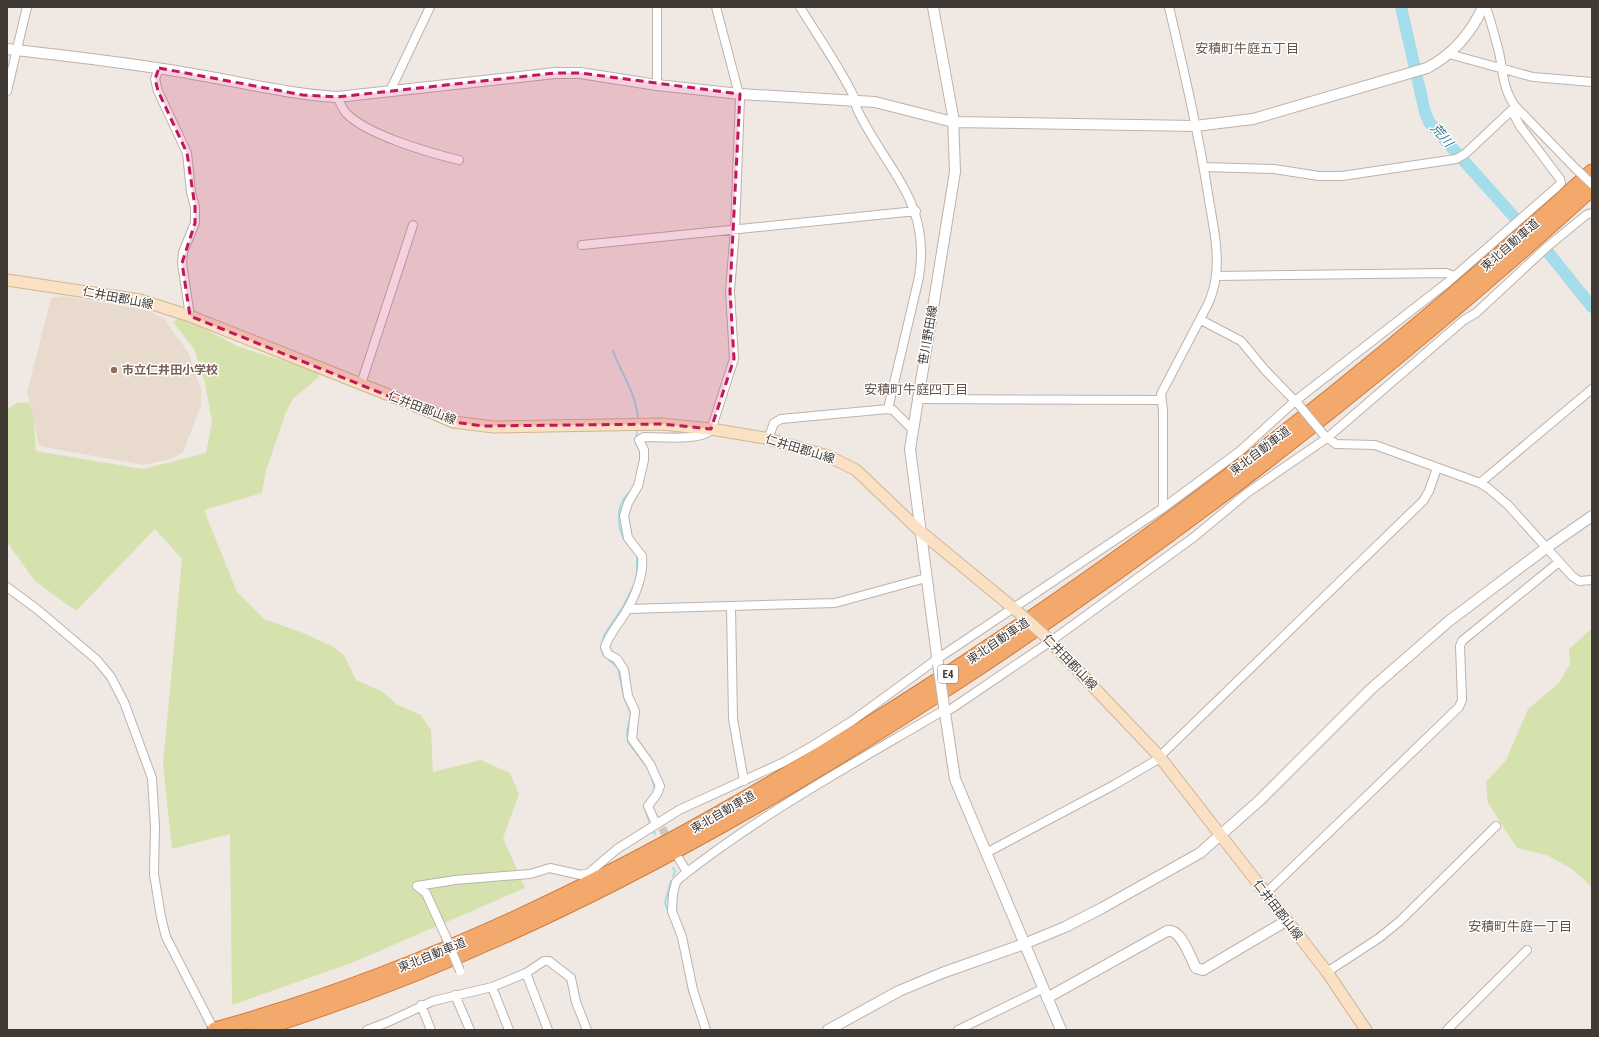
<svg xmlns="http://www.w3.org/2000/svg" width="1599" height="1037" viewBox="0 0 1599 1037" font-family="'Roboto Condensed','Noto Sans JP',sans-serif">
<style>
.education{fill:#e8dbce}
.green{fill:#d6e2ae}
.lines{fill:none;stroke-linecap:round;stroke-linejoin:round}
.stream{stroke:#a3dcea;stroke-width:2}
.river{stroke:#a3dcea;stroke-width:12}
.minor-tunnel{stroke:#cdc6c0;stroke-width:8;stroke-dasharray:8 4;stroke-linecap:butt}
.minor-casing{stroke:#beb2aa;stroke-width:10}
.tertiary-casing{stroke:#beb2aa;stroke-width:12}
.secondary-casing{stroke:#d0b598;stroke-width:13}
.motorway-casing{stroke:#d07a3d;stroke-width:17}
.minor{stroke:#fff;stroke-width:8}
.tertiary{stroke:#fff;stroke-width:10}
.secondary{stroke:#fae1c3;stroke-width:11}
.motorway{stroke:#f3a96c;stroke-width:15}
.minor-bridge-casing{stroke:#beb2aa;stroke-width:10;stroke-linecap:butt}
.tertiary-bridge-casing{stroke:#beb2aa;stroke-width:12;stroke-linecap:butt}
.secondary-bridge-casing{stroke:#d0b598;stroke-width:13;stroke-linecap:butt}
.minor-bridge{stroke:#fff;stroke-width:8}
.tertiary-bridge{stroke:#fff;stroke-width:10}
.secondary-bridge{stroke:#fae1c3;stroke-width:11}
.marked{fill:#c2185b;fill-opacity:0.2;stroke:#c2185b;stroke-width:3;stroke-dasharray:8 5;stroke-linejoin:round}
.education-dot{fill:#8d6e63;stroke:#fff;stroke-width:1.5}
.labels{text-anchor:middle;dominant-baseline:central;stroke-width:3;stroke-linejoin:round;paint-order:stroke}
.shield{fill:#fff;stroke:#7a7471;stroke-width:1}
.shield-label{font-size:11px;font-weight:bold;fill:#413934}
.street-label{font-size:12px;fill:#413934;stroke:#fff}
.education-label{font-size:12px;font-weight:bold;fill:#785e54;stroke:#fff;text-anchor:start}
.neighbourhood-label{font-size:13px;fill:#63554c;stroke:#fff}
.water-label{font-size:13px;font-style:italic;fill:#307a8e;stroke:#fff}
</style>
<rect width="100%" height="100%" fill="#f0e9e3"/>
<path class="education" d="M63,296l85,14 16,9 24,33 13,37v17l-18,46 -12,7 -28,6 -104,-19 -12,-53 24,-95z"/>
<path class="green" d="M179,318l28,12 30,16 81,26 1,5 -26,22 -7,13 -20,59 -4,22 -58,17 33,82 27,27 39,14 29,13 12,9 12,25 26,11 14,13 25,11 10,15 2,42 48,-12 29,13 9,21 -16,44 22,50 -171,74 -122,43 -2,-171 -58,15 -9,-85 19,-205 -27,-30 -79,82 -41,-30 -28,-39v-133l10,-6 11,-1 5,12 3,37 107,18 63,-16 6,-31 -7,-39 -11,-34 -21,-27z
M1590,630l2,2v255l-20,-18 -25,-14 -30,-7 -29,-45 -2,-21 20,-22 22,-51 31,-26 11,-19 -1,-15z"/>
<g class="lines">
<path class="stream" d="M613,351c8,22 24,44 25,69
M637,429l-1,15 3,3
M631,491c-18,14 -15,44 1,58
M637,575v-20
M634,585l-11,22 -19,28 -3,14 3,6 14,13 6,29 7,17 -4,18 1,10 20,26
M649,821l-5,-15 11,-16 -3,-12
M653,830l2,4
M673,868l2,3 -2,5
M670,916l-5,-13 6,-22
M688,987l14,42"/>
<path class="river" d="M1401,7l24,105 4,10 87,97
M1547,251l45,56"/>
<path class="minor-tunnel" d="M662,828l8,15"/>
<defs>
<path id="minor" d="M657,7v78
M800,7c17,28 37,56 52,86 4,6 3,14 7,20 30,60 72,90 60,164l-31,132
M1486,7c5,15 9,30 13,45 4,19 4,38 16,54l60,62
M1449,54l84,23 59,5
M159,68l-4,11 3,12 29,62 4,39 4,15v16l-12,29 -1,11 8,53
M7,91l20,-84
M390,91l40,-84
M337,97c3,5 5,11 9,16 21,22 84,40 113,47
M1204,167l70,2 45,7h23l114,-17 9,-5 50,-47
M582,245l334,-34
M1216,276l230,-3 8,3
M1201,320l40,21 24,29 33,34
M361,384l52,-159
M917,399l244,1
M1324,435l12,9 39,1 105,38 8,5 20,17 64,71 7,5 13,-1
M768,439l6,-16 7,-4 107,-10 5,1 20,20
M1480,483l112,-94
M1163,508v-98l-2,-16 47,-90c4,-9 7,-19 8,-29 3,-24 -3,-51 -7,-75 -10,-65 -25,-129 -40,-193
M7,587l31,23 59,50 14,17 13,25 28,76 3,48 -1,48 7,43 5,20 48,93
M731,607l2,112 11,62
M628,609l207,-6 91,-25
M656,824l-8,-18 9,-12 3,-8 -10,-22 -18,-25 3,-28 -7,-15 -4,-26 -7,-11 -9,-5 -3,-7c5,-15 15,-24 22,-37 9,-16 17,-35 15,-54l-14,-18 -4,-22 4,-13 10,-17 6,-26v-10l-5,-10 5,-3c15,0 57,4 67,-7l23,-71 -4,-68 5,-62 5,-131 -24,-91
M986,853l128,-68 41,-24 268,-260 6,-10 8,-23
M679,859l8,13
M417,886l38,-6 75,-6 20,-6 31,7 8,-2 28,-24 62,-39 105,-48 30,-17 38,-24 85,-62 226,-151 77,-57 55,-50 153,-119 109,-95 4,-4 -1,-4 -40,-53 -8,-15
M417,886l9,7 20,44
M1265,894l194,-187 3,-7 -2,-54 2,-5 97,-79
M1327,972l52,-34 21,-17 96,-95
M526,973l22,57
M492,987l17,43
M455,995l15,35
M421,1005l10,25
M367,1030l21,-8 45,-21 59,-14 34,-14 18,-12h5l22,17 5,24 11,28
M706,1030l-13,-40 -11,-53 -10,-26 1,-17 3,-12 5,-5c80,-63 170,-112 258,-164l12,-4 100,-68 143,-104 53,-44 80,-55 137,-118 12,-7 71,-66 39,-32 6,-2
M958,1030l84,-41
M1447,1030l80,-80"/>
<path id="tertiary" d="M933,7l20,109 2,56 -45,277 28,215
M7,49c62,7 125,14 186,25 48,8 95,20 144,23l218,-24h25l77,12 83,9 135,8 78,20 242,4 58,-7 174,-51c25,-13 44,-35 56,-61
M944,706l11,73 106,251
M1047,998l120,-67c14,-3 23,26 29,37l7,2 83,-49
M828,1030l71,-39 43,-18 82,-29 41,-17 37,-19 98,-55 60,-53 111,-111 78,-68 97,-73 46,-32"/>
<path id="secondary" d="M7,280l133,20 50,16 224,89 39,17 41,5 168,-3 49,5 54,9 63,18 28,14 64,61 98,81
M1045,636l114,120 168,216 39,58"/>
<path id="motorway" d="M215,1030c242,-67 463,-185 674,-318 250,-158 485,-340 703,-540
M256,1030c251,-78 480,-204 699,-347 225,-148 438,-314 637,-495"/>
</defs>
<use href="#minor" class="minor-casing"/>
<use href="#tertiary" class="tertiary-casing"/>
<use href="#secondary" class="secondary-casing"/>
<use href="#motorway" class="motorway-casing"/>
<use href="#minor" class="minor"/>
<use href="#tertiary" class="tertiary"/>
<use href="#secondary" class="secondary"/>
<use href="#motorway" class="motorway"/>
<defs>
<path id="minor-bridge" d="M1575,168l17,16
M1299,405l24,29
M446,937l14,34"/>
<path id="tertiary-bridge" d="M938,664l6,42"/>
<path id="secondary-bridge" d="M1018,612l27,24"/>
</defs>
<use href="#minor-bridge" class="minor-bridge-casing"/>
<use href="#tertiary-bridge" class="tertiary-bridge-casing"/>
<use href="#secondary-bridge" class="secondary-bridge-casing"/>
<use href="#minor-bridge" class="minor-bridge"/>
<use href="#tertiary-bridge" class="tertiary-bridge"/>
<use href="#secondary-bridge" class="secondary-bridge"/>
</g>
<path class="marked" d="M159,68l144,27 34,2 218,-24h25l160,21 -10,197 4,68 -23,70 -49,-5 -179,2 -30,-4 -263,-106 -8,-53 13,-40v-16l-8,-54 -29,-62 -3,-12z"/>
<circle class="education-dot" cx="114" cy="370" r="4"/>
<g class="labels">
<rect class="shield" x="938" y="665" width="20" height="18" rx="3"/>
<g class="shield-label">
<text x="948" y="674">E4</text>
</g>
<g class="street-label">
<text transform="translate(1510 245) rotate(-41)">東北自動車道</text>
<text transform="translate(118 298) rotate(11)">仁井田郡山線</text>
<text transform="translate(928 335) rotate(-80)">笹川野田線</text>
<text transform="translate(422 408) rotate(21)">仁井田郡山線</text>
<text transform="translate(800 449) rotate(17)">仁井田郡山線</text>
<text transform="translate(1260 451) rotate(-37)">東北自動車道</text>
<text transform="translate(998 641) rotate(-34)">東北自動車道</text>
<text transform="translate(1070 662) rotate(46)">仁井田郡山線</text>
<text transform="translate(723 812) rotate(-30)">東北自動車道</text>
<text transform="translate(1278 910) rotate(52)">仁井田郡山線</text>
<text transform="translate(432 955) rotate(-22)">東北自動車道</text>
</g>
<g class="education-label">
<text x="122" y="370">市立仁井田小学校</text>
</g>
<g class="neighbourhood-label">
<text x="1247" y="48">安積町牛庭五丁目</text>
<text x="916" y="389">安積町牛庭四丁目</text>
<text x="1520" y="926">安積町牛庭一丁目</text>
</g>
<g class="water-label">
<text transform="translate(1442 135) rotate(49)">荒川</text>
</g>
</g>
<rect width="1599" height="1037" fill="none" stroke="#413934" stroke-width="16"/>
</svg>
